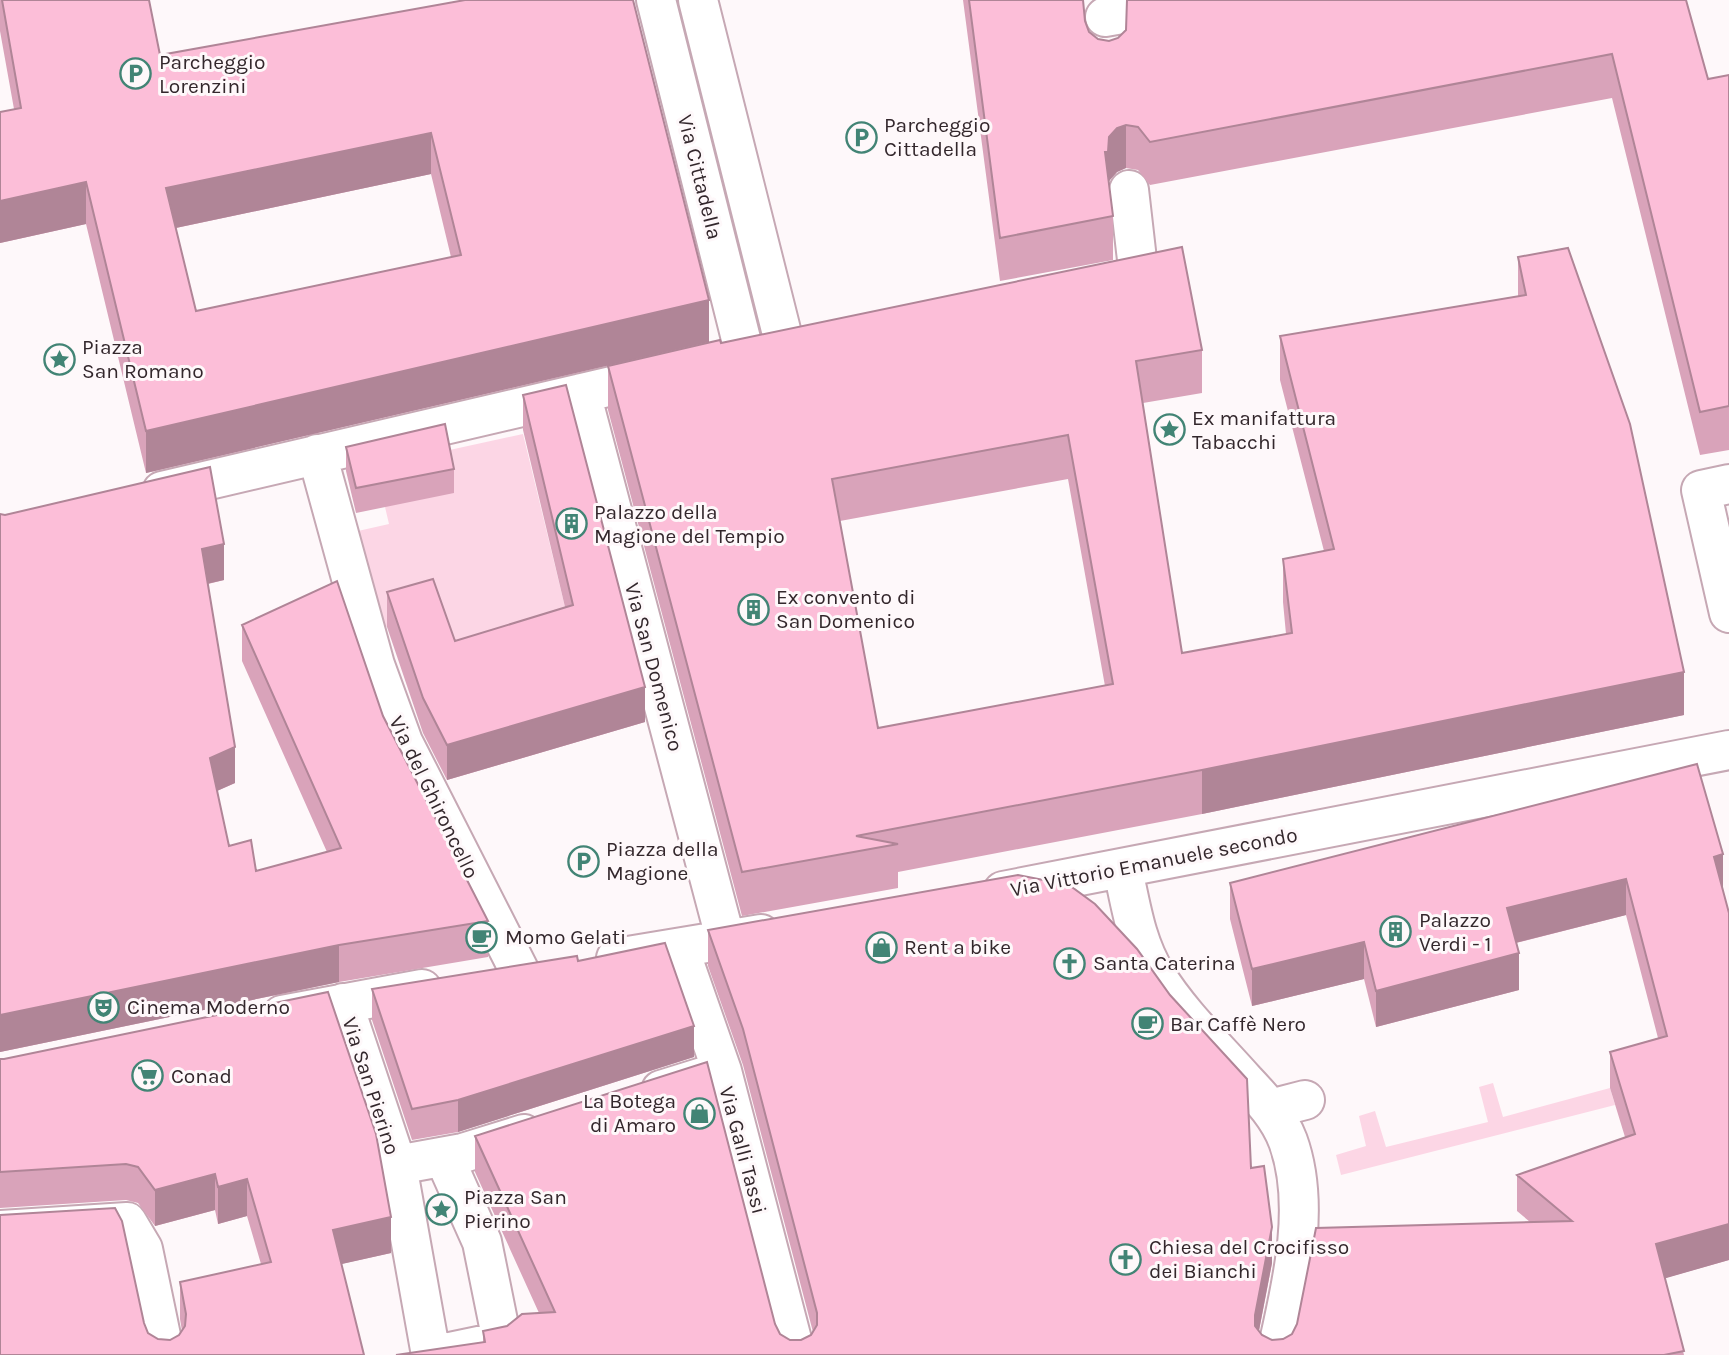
<svg xmlns="http://www.w3.org/2000/svg" width="1729" height="1355" viewBox="0 0 1729 1355" font-family="Karla,sans-serif">
<style>
.green{fill:#fcd6e5}
.lines{fill:none;stroke-linecap:round;stroke-linejoin:round}
.minor-casing{stroke:#c6a8b4;stroke-width:42}
.minor{stroke:#fff;stroke-width:38}
.wall{fill:#d9a3ba;fill-rule:evenodd}
.shaded-wall{fill:#b08597}
.building{fill:#fcbed8;stroke:#b08597;stroke-width:2;fill-rule:evenodd}
.labels{text-anchor:middle;dominant-baseline:central;stroke-width:6;stroke-linejoin:round;paint-order:stroke}
.poi-label{font-size:21px;fill:#33272c;stroke:#fef8fa;text-anchor:start}
.street-label{font-size:21px;fill:#33272c;stroke:#fef8fa}
</style>
<rect width="100%" height="100%" fill="#fef8fa"/>
<path class="green" d="M523,434l50,206 -118,36 -22,-62 -51,14 -24,-97 31,-7 -4,-17 60,-56z
M1493,1083l10,34 107,-29 5,17 -274,70 -5,-20 30,-9 -7,-30 16,-5 11,36 102,-25 -9,-35z"/>
<g class="lines">
<defs>
<path id="minor" d="M656,0l89,355
M698,0l87,346
M1105,17l97,-17
M1109,283l30,-6 -10,-87
M581,393l145,548
M317,454l58,211 28,77 117,230
M1729,484l-28,6 28,123
M162,491l497,-116
M1123,870c8,36 13,73 33,105 24,39 59,72 89,106 17,18 34,36 43,60 24,66 3,147 -12,214
M1003,891l726,-141
M679,948l43,123 74,284
M616,958l145,-24
M343,1003l54,162 66,-12 61,-19
M282,1015l140,-26
M661,1090l61,-19
M1270,1109l35,-9
M397,1165l34,190
M0,1230l127,-8 16,27 22,106
M435,1355l67,-14 -20,-99 -38,-85"/>
</defs>
<use href="#minor" class="minor-casing"/>
<use href="#minor" class="minor"/>
</g>
<path class="wall" d="M0,0h149l11,55 305,-55 244,342 -563,131 -60,-249 -86,19v-131l14,-3 -14,-78zM431,174l20,83 -255,54 -20,-83z
M963,0h120l2,21 4,11 9,7 11,2 577,-41 22,79 21,-4v375l-29,5 -88,-357 -462,87 -12,-15 -12,-2 -9,4 -8,9 4,35v44l-113,21z
M1518,257l166,458 -482,99 -304,58v16l-156,28 -134,-506v-44l113,-23 481,7v43l-59,10 39,250 104,-19 -3,-32v-43l41,-8 -44,-171v-44l238,-40zM1068,479l37,207 -227,42 -38,-207z
M523,395l122,327 -198,58 -24,-47 -36,-106v-35l68,49 110,-34 -42,-177z
M346,447l108,22v24l-98,20 -10,-42z
M0,514l224,66 -16,4 27,199 -18,8 12,55 27,25 71,-19 -85,-191v-36l141,91 105,205v36l-149,25 -339,70z
M1697,764l26,126 6,23v347l-64,18 19,77h-1288l87,-12v-12l24,-5 32,-13 -64,-141v-36l300,188 5,10 10,6h11l10,-5 2,-3 -70,-267 -35,-99v-36l543,238 21,95 -13,68 3,4 10,5 11,-1 247,-117 -13,-11v-36l108,-38 -15,-49v-36l48,-14 -32,-123 -110,28 3,47 -143,37 -12,-48 -112,27 -22,-87v-36z
M578,961l116,96 -236,75 -46,8 -40,-120v-31z
M0,1059h4l387,194 -50,11 23,91h-364l144,-32 4,10 10,6 12,1 9,-5 3,-4 -2,-12v-37l81,-18 -14,-48 -29,8 -3,-14 -60,16 -17,-23 -12,-3 -126,8z"/>
<path class="shaded-wall" d="M1126,125v43l-9,4 -8,9 -1,14 -3,-43 4,-15 8,-9z
M431,133v41l-265,56v-42z
M86,182v42l-86,19v-42z
M709,300v42l-563,131v-42z
M224,544v36l-22,5v-36z
M1684,672v43l-482,99v-44z
M645,687v35l-198,58v-35z
M235,747v36l-25,11v-36z
M1723,854v37l-9,-34z
M1626,879v36l-119,30v-37z
M1364,942v37l-112,27v-37z
M339,945v37l-339,70v-37z
M1519,953v37l-143,37v-36z
M694,1026v31l-236,75v-32z
M215,1174v36l-60,16v-36z
M247,1179v37l-29,8v-37z
M391,1217v36l-58,13v-36z
M1729,1224v36l-73,21v-37z
M1272,1227v36l-17,88v-36z"/>
<path class="building" d="M2,0h147l11,55 305,-55h168l76,300 -563,131 -60,-249 -86,19v-89l21,-4zM431,133l30,122 -265,56 -30,-123z
M969,0h114l2,21 4,11 9,7 11,2 9,-3 8,-8 1,-30h559l22,79 21,-4v331l-29,6 -88,-358 -462,88 -12,-15 -12,-2 -9,3 -8,9 -1,15h-3l8,64 -113,22z
M1182,247l20,103 -66,11 46,292 110,-20 -9,-74 51,-10 -54,-213 246,-41 -8,-38 50,-9 62,176 54,248 -482,98 -346,66 42,8 -156,28 -134,-506 112,-26 1,3zM1068,435l45,249 -235,44 -46,-249z
M566,385l79,302 -198,58 -24,-47 -36,-106 46,-13 22,62 118,-36 -50,-210z
M445,424l9,45 -98,19 -10,-41z
M210,467l14,77 -22,5 33,198 -25,11 19,88 22,-6 5,31 85,-23 -99,-223 95,-44 46,135 105,205 -149,24 -339,70v-501l5,1z
M1697,764l26,90 -9,3 15,56v311l-73,20 28,107 -20,4h-1268l89,-13 -2,-11 24,-5 15,-12 33,-2 -80,-176 232,-74 68,262 5,10 10,6h11l10,-5 6,-10v-12l-74,-284 -35,-99 310,-55 51,10 26,19 42,45 33,46 77,84 4,89 13,-2 8,61 -17,88v11l7,9 10,5 11,-1 9,-5 5,-10 19,-96 256,-7 -55,-46 118,-41 -25,-82 57,-16 -41,-157 -119,29 12,45 -143,38 -12,-49 -112,27 -22,-86z
M665,943l29,83 -236,74 -46,9 -40,-120 205,-33 1,5z
M328,992l48,142 15,83 -58,13 31,125h-364v-140l115,-7 7,13 22,102 4,10 10,6 12,1 9,-5 6,-9 1,-12 -6,-32 91,-20 -24,-83 -29,8 -3,-13 -60,16 -17,-23 -12,-3 -126,8v-113h4z"/>
<defs>
<symbol id="parking-ring" viewBox="-11 -11 22 22"><circle r="9.5" fill="#fef8fa" stroke="#428475" stroke-width="1.5"/><path d="M-3.5-5.5H1a3.5 3.5 0 0 1 0 7H-1V5.5H-3.5ZM-1-3.4V-.6H.8a1.4 1.4 0 0 0 0-2.8Z" fill="#428475"/></symbol>
<symbol id="sight-ring" viewBox="-11 -11 22 22"><circle r="9.5" fill="#fef8fa" stroke="#428475" stroke-width="1.5"/><path d="M0-6L1.8-2.2L6-1.7L2.9 1.2L3.7 5.4L0 3.3L-3.7 5.4L-2.9 1.2L-6-1.7L-1.8-2.2Z" fill="#428475"/></symbol>
<symbol id="building-ring" viewBox="-11 -11 22 22"><circle r="9.5" fill="#fef8fa" stroke="#428475" stroke-width="1.5"/><path d="M-4-6H4V6H1V3H-1V6H-4ZM-2.5-4.3h1.7v1.8h-1.7ZM.8-4.3h1.7v1.8H.8ZM-2.5-1h1.7V.8h-1.7ZM.8-1h1.7V.8H.8Z" fill="#428475"/></symbol>
<symbol id="cafe-ring" viewBox="-11 -11 22 22"><circle r="9.5" fill="#fef8fa" stroke="#428475" stroke-width="1.5"/><path d="M-5.5-4.5H6V0H3Q3 3.5 0 3.5H-2.5Q-5.5 3.5-5.5 0ZM3-3.2v2h1.7v-2ZM-6 4.5H4V6H-6Z" fill="#428475"/></symbol>
<symbol id="shop-ring" viewBox="-11 -11 22 22"><circle r="9.5" fill="#fef8fa" stroke="#428475" stroke-width="1.5"/><path d="M-5-2.5h2.3a2.7 3.5 0 0 1 5.4 0H5L5.5 6h-11ZM-1.5-2.5h3a1.5 2.3 0 0 0-3 0Z" fill="#428475"/></symbol>
<symbol id="church-ring" viewBox="-11 -11 22 22"><circle r="9.5" fill="#fef8fa" stroke="#428475" stroke-width="1.5"/><path d="M-1.2-6h2.4v3.5h3.3v2.4h-3.3V6h-2.4V-.1h-3.3v-2.4h3.3Z" fill="#428475"/></symbol>
<symbol id="theatre-ring" viewBox="-11 -11 22 22"><circle r="9.5" fill="#fef8fa" stroke="#428475" stroke-width="1.5"/><path d="M-5-5.5Q0-4 5-5.5V0Q5 5 0 6Q-5 5-5 0ZM-3.3-2.5H-1v1.5H-3.3ZM1-2.5H3.3v1.5H1ZM-2.8 1Q0 5.5 2.8 1Z" fill="#428475"/></symbol>
<symbol id="supermarket-ring" viewBox="-11 -11 22 22"><circle r="9.5" fill="#fef8fa" stroke="#428475" stroke-width="1.5"/><path d="M-6-5.5h2.5l.6 2H6L4.5 2H-2.5L-4.4-4H-6ZM-1.5 3.2a1.3 1.3 0 1 0 .1 0ZM3 3.2a1.3 1.3 0 1 0 .1 0Z" fill="#428475"/></symbol>
</defs>
<g fill-rule="evenodd">
<use href="#parking-ring" x="118" y="56" width="35" height="35"/>
<use href="#parking-ring" x="844" y="120" width="35" height="35"/>
<use href="#sight-ring" x="42" y="342" width="35" height="35"/>
<use href="#sight-ring" x="1152" y="412" width="35" height="35"/>
<use href="#building-ring" x="554" y="506" width="35" height="35"/>
<use href="#building-ring" x="736" y="592" width="35" height="35"/>
<use href="#parking-ring" x="566" y="844" width="35" height="35"/>
<use href="#building-ring" x="1378" y="914" width="35" height="35"/>
<use href="#cafe-ring" x="464" y="920" width="35" height="35"/>
<use href="#shop-ring" x="864" y="930" width="35" height="35"/>
<use href="#church-ring" x="1052" y="946" width="35" height="35"/>
<use href="#theatre-ring" x="86" y="990" width="35" height="35"/>
<use href="#cafe-ring" x="1130" y="1006" width="35" height="35"/>
<use href="#supermarket-ring" x="130" y="1058" width="35" height="35"/>
<use href="#shop-ring" x="682" y="1096" width="35" height="35"/>
<use href="#sight-ring" x="424" y="1192" width="35" height="35"/>
<use href="#church-ring" x="1108" y="1242" width="35" height="35"/>
</g>
<g class="labels">
<g class="poi-label">
<text x="159" y="62">Parcheggio<tspan x="159" dy="24">Lorenzini</tspan></text>
<text x="884" y="125">Parcheggio<tspan x="884" dy="24">Cittadella</tspan></text>
<text x="82" y="347">Piazza<tspan x="82" dy="24">San Romano</tspan></text>
<text x="1192" y="418">Ex manifattura<tspan x="1192" dy="24">Tabacchi</tspan></text>
<text x="594" y="512">Palazzo della<tspan x="594" dy="24">Magione del Tempio</tspan></text>
<text x="776" y="597">Ex convento di<tspan x="776" dy="24">San Domenico</tspan></text>
<text x="606" y="849">Piazza della<tspan x="606" dy="24">Magione</tspan></text>
<text x="1419" y="920">Palazzo<tspan x="1419" dy="24">Verdi - 1</tspan></text>
<text x="505" y="937">Momo Gelati</text>
<text x="904" y="947">Rent a bike</text>
<text x="1093" y="963">Santa Caterina</text>
<text x="127" y="1007">Cinema Moderno</text>
<text x="1170" y="1024">Bar Caffè Nero</text>
<text x="171" y="1076">Conad</text>
<text x="676" y="1101" text-anchor="end">La Botega<tspan x="676" dy="24">di Amaro</tspan></text>
<text x="464" y="1197">Piazza San<tspan x="464" dy="24">Pierino</tspan></text>
<text x="1149" y="1247">Chiesa del Crocifisso<tspan x="1149" dy="24">dei Bianchi</tspan></text>
</g>
<g class="street-label">
<text transform="translate(700 177) rotate(76)">Via Cittadella</text>
<text transform="translate(654 667) rotate(75)">Via San Domenico</text>
<text transform="translate(434 797) rotate(64)">Via del Ghironcello</text>
<text transform="translate(1154 862) rotate(-11)">Via Vittorio Emanuele secondo</text>
<text transform="translate(371 1086) rotate(72)">Via San Pierino</text>
<text transform="translate(743 1150) rotate(75)">Via Galli Tassi</text>
</g>
</g>
</svg>
